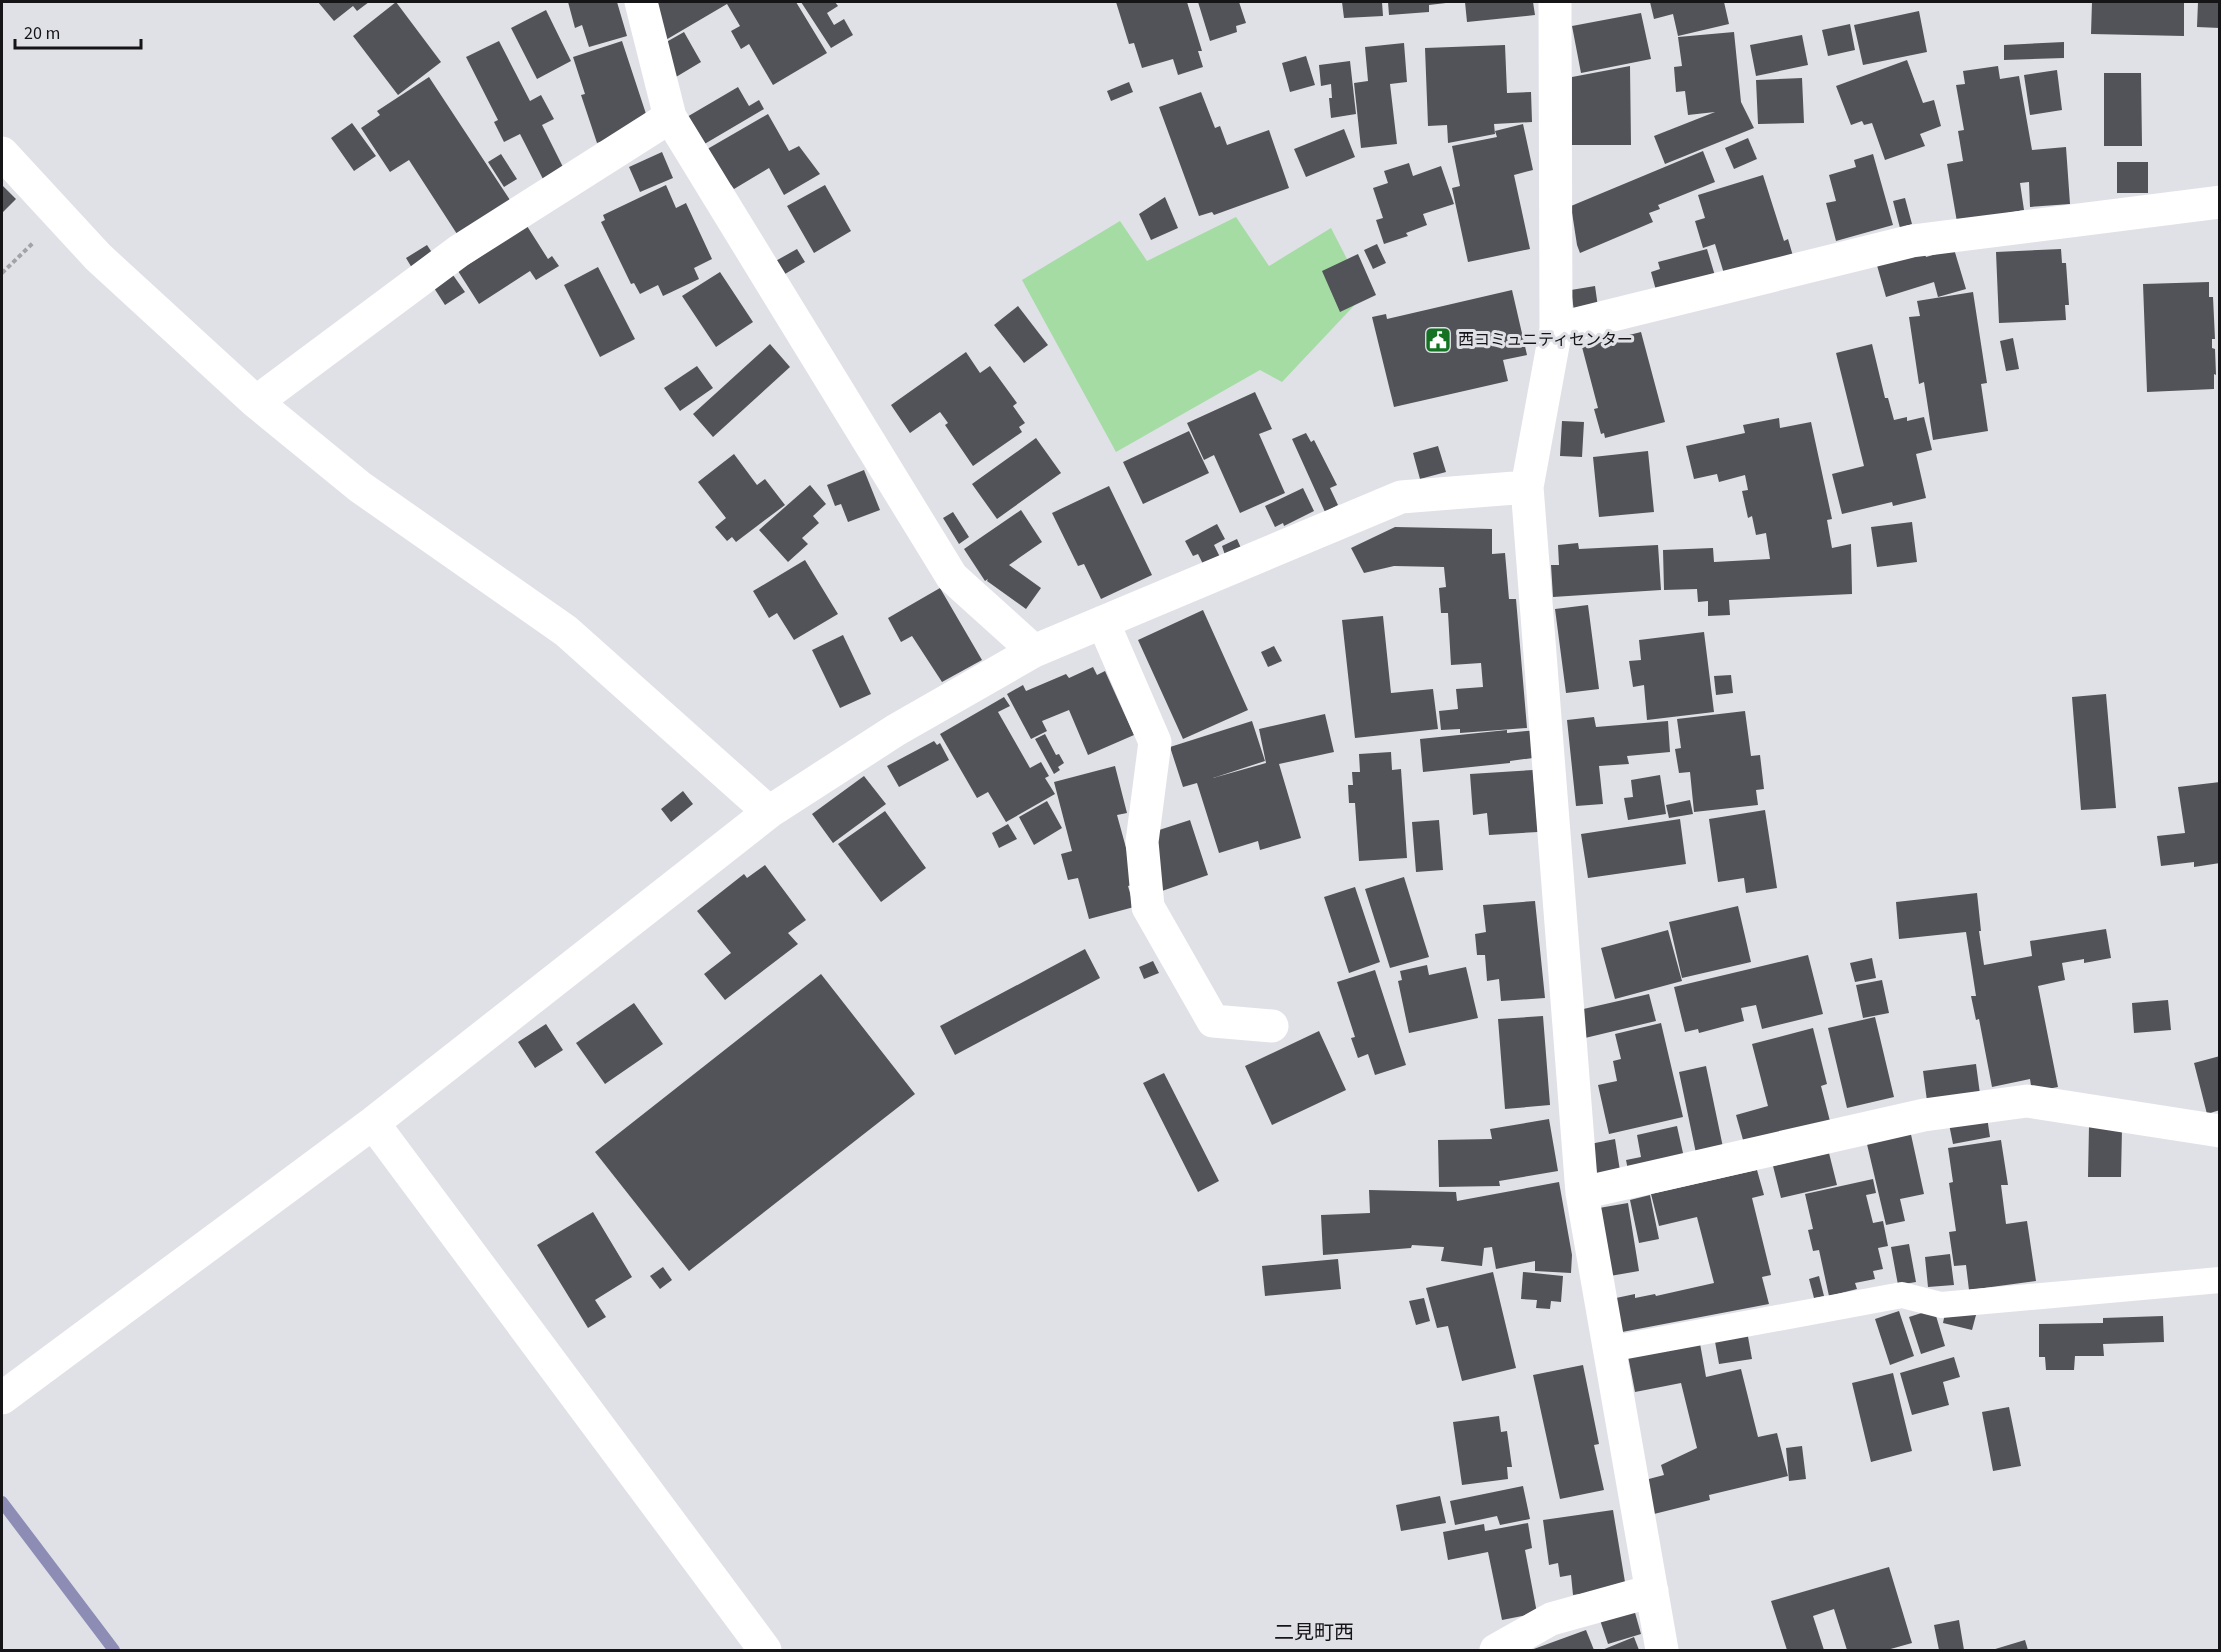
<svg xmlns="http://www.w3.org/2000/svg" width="2221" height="1652" viewBox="0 0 2221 1652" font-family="'Source Sans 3','Noto Sans JP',sans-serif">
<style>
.green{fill:#a4dca4}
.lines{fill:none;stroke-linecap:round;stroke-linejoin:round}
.stream{stroke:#8c8cb5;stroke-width:12}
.building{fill:#525358}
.path{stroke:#a2a2a7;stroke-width:4;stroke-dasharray:4.5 3;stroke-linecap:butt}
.service{stroke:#fff;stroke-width:26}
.minor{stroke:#fff;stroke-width:33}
.labels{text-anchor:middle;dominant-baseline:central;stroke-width:6;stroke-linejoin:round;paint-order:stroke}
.poi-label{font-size:16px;fill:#151517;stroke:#e0e0e7;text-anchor:start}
.quarter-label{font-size:20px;fill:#151517;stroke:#e0e0e7}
</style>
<rect width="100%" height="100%" fill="#e0e0e7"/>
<path class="green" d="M1236,217l33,49 62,-38 34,66 -83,88 -22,-12 -144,82 -94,-172 98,-59 27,40z"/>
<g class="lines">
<path class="stream" d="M2,1502l112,148"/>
</g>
<path class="building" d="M318,2h51l-12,9 -4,-5 -19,15z
M396,2l45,60 -43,33 -45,-59z
M568,2h49l10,34 -38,11 -7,-22 -7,3z
M655,2h141l31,51 -54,32 -24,-41 -8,5 -10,-18 9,-5 -13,-22 -63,37z
M801,2h34l3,4 -11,7 7,12 10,-6 9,16 -22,13z
M1116,2h71l15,49h-4l5,16 -25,8 -5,-16 -31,9 -8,-25 -5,1z
M1198,2h41l7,21 -10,3 1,6 -27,9z
M1342,2h40l1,14 -39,2z
M1388,2h58v1l-17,2v7l-40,3z
M1465,2h68l2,13 -68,7z
M1650,2h74l5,22 -51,12 -5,-22 -19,5z
M2092,2h92v34l-93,-2z
M2198,2h22v26l-23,-1z
M546,10l25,51 -34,18 -26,-51z
M1919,11l8,41 -64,13 -9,-40z
M1641,13l10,46 -70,14 -9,-47z
M1850,24l5,26 -27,6 -6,-26z
M684,32l17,30 -30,18 -17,-31z
M1734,32l7,70 13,26 -89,36 -11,-28 61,-24 -27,3 -3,-24 -9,1 -2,-25 8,-1 -4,-29z
M1802,35l6,30 -52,11 -6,-31z
M499,41l31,60 11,-6 13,24 -12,6 23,46 -21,10 -24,-47 -16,8 -10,-20 4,-2 -32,-63z
M622,41l28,85 -53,17 -16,-48 4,-1 -12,-37z
M2064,42v16l-60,2v-15z
M1404,43l3,39 -17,2 7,60 -36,4 -7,-65 14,-2 -3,-34z
M1505,45l2,48 24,-1 1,30 -38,2 1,10 -47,9 -1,-18 -19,1 -3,-78z
M1306,56l9,29 -25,7 -8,-29z
M1907,60l16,43 11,-3 7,26 -21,8 5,12 -40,14 -13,-37 -8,2 -2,-4 -11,4 -15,-39z
M1350,61l6,53 -25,4 -2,-20h3l-1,-14 -10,2 -2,-21z
M1630,66l1,79h-59v-68z
M1998,66l2,13 19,-3 13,74 34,-3 4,57 -40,3 -1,-25 -9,1 4,27 -67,12 -10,-58 16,-3 -5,-30 6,-1 -8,-45 9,-1 -2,-13z
M2057,70l5,40 -32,5 -6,-40z
M2104,73h37l1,73h-38z
M429,77l81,123 -53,34 -48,-74 -19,12 -29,-44 19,-13 -3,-4z
M1802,78l2,45 -46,1 -2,-44z
M1129,82l4,10 -22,9 -4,-10z
M738,87l11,19 10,-6 5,9 -68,40 -16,-28z
M1201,92l14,36 5,-2 7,19 42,-15 20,58 -75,27 -2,-3 -13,4 -40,-109z
M768,114l21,37 10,-5 21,28 -36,21 -15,-27 -35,21 -3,-4 -13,7 -21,-37z
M352,123l24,33 -22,15 -23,-33z
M1523,124l10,46 -19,5 16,74 -62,13 -16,-74 8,-2 -8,-40 45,-9 -2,-6z
M1344,129l11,28 -49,20 -12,-28z
M1748,138l9,21 -23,10 -9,-21z
M1703,151l12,31 -57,23 2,4 -11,4 4,9 -73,31 -3,-8 -6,-39z
M662,152l11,26 -33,14 -11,-25z
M501,154l16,25 -13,8 -16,-25z
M1873,154l20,71 -57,16 -10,-38 10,-2 -7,-26 27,-8 -2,-7z
M2117,162h31v31h-31z
M1409,163l4,13 28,-10 13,38 -31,10 4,11 -21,8 2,3 -24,8 -8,-24 7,-2 -10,-30 15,-5 -4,-12z
M1763,175l21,66 4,-2 5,17 -68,21 -10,-33 -12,4 -8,-27 10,-3 -7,-23z
M2,185l14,14 -14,14z
M666,185l10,23 10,-5 26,56 -18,9 5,11 -36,17 -5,-11 -18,9 -6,-11 -3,1 -30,-62 4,-2 -2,-5z
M825,185l26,46 -37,22 -27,-47z
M1165,197l13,31 -27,12 -12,-26z
M1905,198l7,26 -12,4 -7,-27z
M527,226l21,33 4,-3 7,10 -23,14 -6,-9 -51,33 -21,-33z
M1377,244l9,19 -13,6 -9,-19z
M427,245l6,9 -21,14 -6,-10z
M1923,248l3,9 28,-8 12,40 -28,8 -4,-15 -48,15 -10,-35z
M797,249l8,13 -25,15 -8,-14z
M1707,249l9,30 -59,15 -6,-22 9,-3 -2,-7z
M2061,249l1,14h4l3,42h-4l1,15 -67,3 -3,-71z
M1358,254l18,41 -36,17 -18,-41z
M598,267l37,72 -35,18 -36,-72z
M720,272l33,50 -37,25 -34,-51z
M453,275l12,17 -20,13 -11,-17z
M2209,282v15h4l2,42h-3v9l3,1 1,26 -2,-1v15l-67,3 -4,-108z
M1595,286l3,21 -24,4 -3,-21z
M1512,290l15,65 -24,5 5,21 -114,26 -22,-90 14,-3 1,5z
M1973,292l14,91 -6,1 7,47 -55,9 -9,-58 -5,2 -10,-67 11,-1 -3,-15z
M1018,306l30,39 -24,18 -30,-38z
M1641,332l24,90 -60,16 -1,-5 -3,1 -7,-25 4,-1 -16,-61z
M2013,338l6,31 -13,2 -6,-30z
M770,344l20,23 -77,70 -20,-23z
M1872,344l13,54h3l6,22 13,-3v4l17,-4 8,33 -16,4 10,44 -33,8 -1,-4 -50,12 -10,-40 32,-8 -28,-113z
M966,352l14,21 10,-7 27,37 -4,3 12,17 -6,4 3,5 -49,34 -28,-41 3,-2 -8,-11 -30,21 -19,-28z
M697,366l16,22 -33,23 -16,-23z
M1255,392l17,37 -13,5 26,59 -45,20 -26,-58 -10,5 -17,-37z
M1779,418l1,10 31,-6 21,97 -5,1 5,28 19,-4 1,50 -123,6 1,15 -22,1v-15l-10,1 -1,-13 -33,1 -1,-40 50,-2 1,14 56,-3 -4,-26 -10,2 -4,-19 -4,2 -6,-27 6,-1 -3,-15 -26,7 -2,-8 -23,5 -8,-33 59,-13 -2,-8z
M1562,421l22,1 -2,35 -22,-1z
M1189,431l20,42 -66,31 -20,-42z
M1306,433l5,9 3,-2 23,45 -7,3 8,17 -13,7 -33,-73z
M1036,438l25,35 -64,46 -25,-35z
M1438,446l8,26 -26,7 -7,-26z
M1648,451l6,61 -55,5 -6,-60z
M734,454l23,31 8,-6 20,26 -49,37 -4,-5 -5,4 -12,-14 11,-9 -28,-36z
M864,470l16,40 -32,12 -7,-18 -6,2 -8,-21z
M810,485l16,19 -13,12 6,7 -17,15 6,6 -20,18 -29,-32z
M1109,486l43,89 -51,24 -17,-35 -6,2 -26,-53z
M1303,488l11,23 -30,15 -1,-3 -8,4 -10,-21z
M1021,510l21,32 -33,23 32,23 -15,21 -39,-28 1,-2 -3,2 -21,-32z
M953,512l16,25 -10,7 -16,-26z
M1912,522l5,40 -40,5 -6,-40z
M1217,524l8,15 -11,6 6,12 -16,9 -6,-12 -5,2 -8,-15z
M1395,527l97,2v25l13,-1 4,46h7l11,129 -67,5v-4l-19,1 -2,-19 19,-2 -2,-20 27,-2 -2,-24 -30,2 -3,-52h-7l-2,-25 7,-1 -2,-20 -50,-1 -30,7 -13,-25z
M1237,539l4,9 -16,7 -3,-9z
M1578,543l1,6 79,-4 3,45 -108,7 -2,-32h8l-1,-20z
M805,560l33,54 -44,26 -17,-27 -8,5 -16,-27z
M940,588l42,72 -40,22 -30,-46 -11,6 -13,-24z
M1588,605l11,84 -33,4 -11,-84z
M1203,610l45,100 -65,29 -45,-99z
M1383,616l8,77 42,-4 5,40 -83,9 -13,-118z
M1704,632l10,80 -67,8 -3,-35 -11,2 -4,-26 12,-1 -2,-20z
M843,635l28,59 -31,14 -28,-58z
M1274,646l8,15 -14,6 -7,-15z
M1093,667l4,8 8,-4 29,64 -46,20 -19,-45 -27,11 5,10 -16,8 -24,-45 16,-9 3,6 40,-17 3,4z
M1731,675l2,18 -17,2 -2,-19z
M2106,694l10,114 -35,2 -9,-113z
M1004,697l6,9 -12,6 32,56 11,-6 8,14 -4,2 10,16 -49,28 -18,-30 -11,6 -37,-64z
M1745,711l6,45 9,-1 4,34 -8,1 2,15 -64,7 -4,-40 -11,1 -4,-24 6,-1 -4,-29z
M1325,714l9,38 -55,12 22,74 -41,12 -2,-9 -39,12 -22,-70 -14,4 -13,-40 82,-26 13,40 -52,17 53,-15 -7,-34z
M1594,717l2,10 72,-6 2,31 -43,4 2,8 -30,2 4,38 -27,2 -9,-86z
M1507,730v3l30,-3 3,27 -30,4v2l-87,9 -3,-33z
M1045,734l11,21 3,-1 5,9 -6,4 2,3 -6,4 -19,-35z
M934,741l3,4 3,-2 9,17 -50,27 -12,-21z
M1391,752l1,18 9,-1 6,89 -48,3 -4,-58h-6l-1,-18h5l-1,-13h8l-1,-18z
M1115,766l12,47 -10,2 19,69 -8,2 6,21 -45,12 -11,-41 -10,2 -7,-26 11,-3 -18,-69z
M1533,770l5,62 -49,3 -2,-22 -14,2 -3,-41z
M1660,775l6,39 -38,6 -4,-22 9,-1 -2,-17z
M864,776l22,28 -53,39 -21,-29z
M2220,782v81l-26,4v-5l-33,4 -4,-30 28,-3 -7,-46z
M683,791l10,13 -22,18 -10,-13z
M1690,800l3,14 -24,4 -3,-13z
M1047,801l15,27 -28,17 -15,-28z
M1765,810l12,78 -31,5 -2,-15 -26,4 -9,-63z
M885,811l41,57 -45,34 -43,-58z
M1680,819l6,45 -98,14 -7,-44z
M1190,820l18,55 -46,16 -6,-60z
M1439,820l4,50 -27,2 -4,-50z
M1008,824l9,15 -18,9 -7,-15z
M765,865l41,55 -18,13 10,11 -73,56 -21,-26 27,-21 -34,-42 47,-37 3,4z
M1404,877l25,80 -39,11 -25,-79z
M1355,887l25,75 -31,11 -25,-76z
M1977,893l4,38h-2l5,34 48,-9 -2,-15 76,-12 5,29 -27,5v-4l-22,4 3,17 -27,6 20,101 -26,5 -2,-13 -38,8 -13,-68 -3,1 -5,-24h5l-10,-64 -67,7 -3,-37z
M1535,901l10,97 -44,3 -2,-22 -12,2 -2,-26h-8l-2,-21 11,-2 -3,-27z
M1738,906l13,56 -69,16 -13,-56z
M1668,930l14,51 -67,18 -14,-51z
M1085,949l15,29 -145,77 -15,-29z
M1808,955l15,59 -61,15 -6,-24 -15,3 3,13 -45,12 -1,-4 -13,3 -11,-45z
M1872,958l4,20 -21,4 -5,-19z
M1153,961l6,12 -15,6 -5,-12z
M1427,965l2,10 37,-8 12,51 -69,15 -11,-52 4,-1 -2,-9z
M1375,970l31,95 -31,10 -7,-21 -10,4 -7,-20 4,-1 -18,-55z
M821,974l94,120 -226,177 -94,-119z
M1882,980l7,33 -26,5 -7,-33z
M1649,994l7,27 -71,17 -6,-28z
M2168,1000l3,30 -37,3 -2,-30z
M634,1003l29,41 -58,40 -29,-41z
M1543,1016l7,89 -45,4 -7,-90z
M1875,1017l19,80 -47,11 -19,-80z
M1661,1023l22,94 -74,17 -11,-49 19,-4 -4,-20 8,-2 -6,-25z
M546,1024l17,26 -28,18 -17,-26z
M1813,1028l14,56 -6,2 10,39 -86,22 -9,-32 32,-9 -16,-62z
M1319,1031l27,59 -74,35 -27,-59z
M2220,1056v54l-13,4 -13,-51z
M1976,1064l4,30 -53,7 -4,-30z
M1706,1066l18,86 -27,6 -18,-86z
M1164,1073l55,108 -21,11 -55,-109z
M1987,1117l3,20 -37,7 -4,-20z
M1549,1119l9,52 -59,10 1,5 -61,1 -1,-47 54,-1 -2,-10z
M1677,1126l8,36 -56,13 -3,-15 15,-3 -4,-22z
M2089,1126l33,2 -1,49h-33z
M1910,1130l14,64 -24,5 5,22 -19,4 -20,-85z
M1615,1139l6,38 -25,5 -6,-38z
M2001,1140l7,45h-7l5,39 21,-3 9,60 -67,9 -3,-25 -12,1 -5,-34 7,-1 -7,-48 4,-1 -5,-34z
M1829,1153l8,32 -56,13 -8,-32z
M1757,1170l7,25 -12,3 19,77 -9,2 7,27 -147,28 -6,-34 19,-4v4l20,-4 1,2 58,-13 -17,-66 -38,9 -8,-32z
M1873,1179l3,14 -10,2 7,28 10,-2 5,25 -10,2 5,21 -10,2 2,8 -20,4 2,6 -28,7 -10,-46 -6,1 -5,-21 5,-1 -8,-35z
M1559,1182l13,73 -1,18 -36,-2v-10l-39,8 -4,-22 -8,1 -2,18 -41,-5 3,-14 -32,-2 -1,3 -88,7 -2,-40 49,-2 -1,-23 87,2 1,9z
M1650,1195l9,44 -20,4 -9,-43z
M1628,1203l11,68 -29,5 -11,-68z
M593,1212l39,65 -37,23 11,17 -18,11 -51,-83z
M1909,1244l7,38 -18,3 -7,-38z
M1950,1254l4,31 -26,2 -3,-30z
M1338,1259l3,30 -76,7 -3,-30z
M663,1267l9,13 -12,9 -10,-13z
M1493,1272l23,96 -54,13 -14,-55 -11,2 -11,-40z
M1523,1272l40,4 -2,26 -10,-1 -1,8 -14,-1 1,-8 -16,-1z
M1819,1276l5,20 -10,2 -5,-19z
M1424,1298l6,23 -14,4 -7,-24z
M1946,1308l30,7 -4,15 -29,-7z
M1934,1309l11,37 -24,8 -12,-37z
M1899,1311l15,45 -24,9 -15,-46z
M2163,1316l1,26 -61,2 1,12h-29l-1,14h-28l-1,-13h-6v-33l64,-1v-5z
M1747,1331l5,28 -33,5 -5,-28z
M1699,1338l7,39 35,-8 17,68 19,-4 11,43 -79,19 1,5 -56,14 -9,-34 19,-5 -3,-10 36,-17 -16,-65 -46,9 -8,-41z
M1954,1357l6,20 -17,5 6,23 -37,10 -12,-42z
M1583,1365l16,79 -5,1 10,45 -44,9 -27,-124z
M1893,1373l19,78 -41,11 -19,-79z
M2009,1407l12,59 -28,5 -11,-59z
M1499,1416l2,16 6,-1 5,36h-5l1,12 -46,6 -9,-63z
M1802,1446l4,33 -17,2 -3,-33z
M1523,1486l7,33 -30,6 -3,-9 -42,9 -5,-24z
M1440,1496l6,27 -45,8 -5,-26z
M1613,1510l13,78 -53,7 -2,-20 -11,2 -2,-14 -9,2 -6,-45z
M1528,1523l4,25 -7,2 12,63 -35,7 -14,-68 -40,8 -5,-28 41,-8 1,7z
M1889,1567l23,76 -25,7h-40l-13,-41 -21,7 11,34h-37l-16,-49z
M1634,1609l7,25 -33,10 -8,-24z
M1959,1620l5,30h-25l-5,-25z
M1586,1630l8,20h-63z
M1634,1637l5,13h-37z
M2025,1640l3,10h-36z"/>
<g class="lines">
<path class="path" d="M2,273l32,-31"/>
<path class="service" d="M1610,1349l292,-54 39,10 279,-25"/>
<path class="minor" d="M641,2l29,115 282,460 82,74
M1555,2l1,327 -29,158 55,706 80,457
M2,153l96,104 158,145 104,85 206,144 203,181
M1556,329l356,-88 308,-39
M256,402l203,-151 211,-134
M1103,622l52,120 -13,100 6,65 65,114 59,5
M373,1123l392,527
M1582,1193l342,-78 103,-14 193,30
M2,1398l371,-275 396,-311 127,-82 138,-79 367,-154 126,-10
M1496,1650l55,-31 101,-28"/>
</g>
<defs>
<symbol id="civic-square" viewBox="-11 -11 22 22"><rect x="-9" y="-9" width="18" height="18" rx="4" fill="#137322" stroke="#e0e0e7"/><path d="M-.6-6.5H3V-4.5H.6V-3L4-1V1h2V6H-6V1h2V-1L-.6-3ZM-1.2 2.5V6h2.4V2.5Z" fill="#fff"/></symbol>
</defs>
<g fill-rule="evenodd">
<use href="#civic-square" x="1423" y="325" width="30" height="30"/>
</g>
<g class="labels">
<g class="poi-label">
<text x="1458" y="340">西コミュニティセンター</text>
</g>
<g class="quarter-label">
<text x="1314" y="1633">二見町西</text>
</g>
</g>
<rect width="2221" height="1652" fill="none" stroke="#151517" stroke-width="6"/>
<path d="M15 39v9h126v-9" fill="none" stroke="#151517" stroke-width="3"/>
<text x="24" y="39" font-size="18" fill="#151517" stroke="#e0e0e7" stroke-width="4.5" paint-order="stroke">20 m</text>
</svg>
